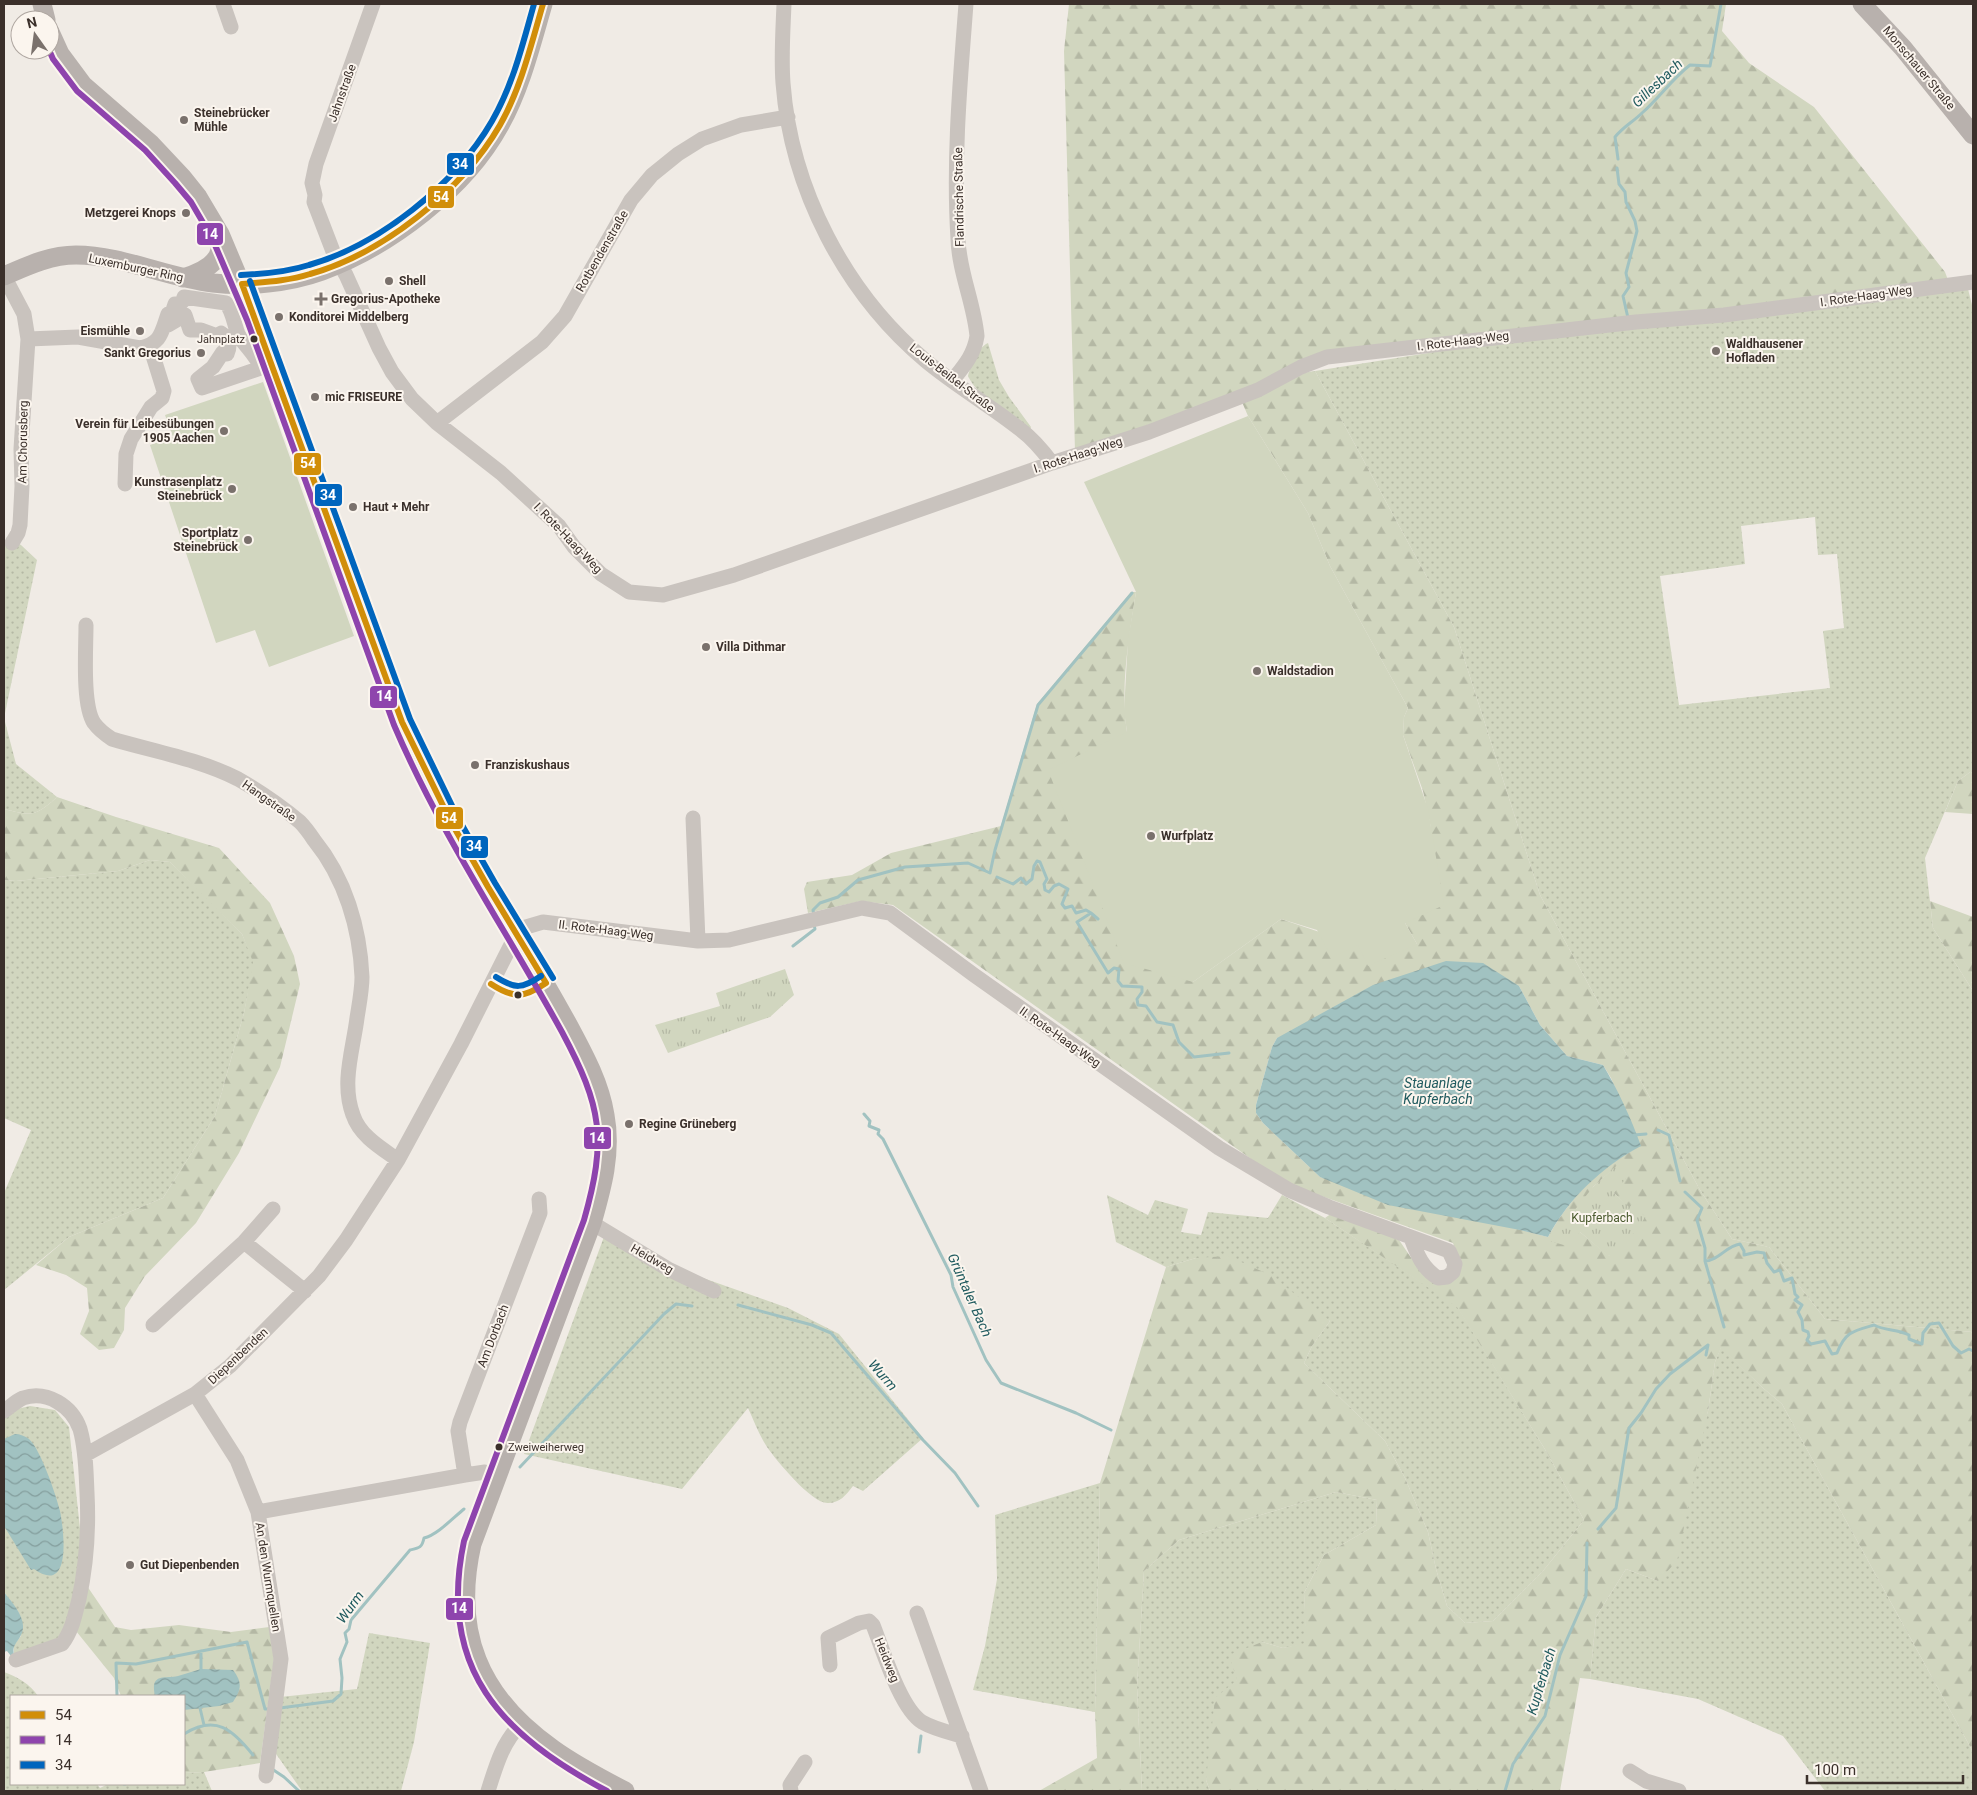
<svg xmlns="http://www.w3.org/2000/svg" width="1977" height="1795" viewBox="0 0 1977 1795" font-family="Roboto,sans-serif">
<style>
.grass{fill:url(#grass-dots);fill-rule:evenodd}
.forest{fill:url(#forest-firs);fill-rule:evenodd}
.park{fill:url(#park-tufts)}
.pitch{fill:#d1d6bf}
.water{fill:url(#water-waves)}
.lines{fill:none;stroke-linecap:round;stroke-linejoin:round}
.stream{stroke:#a1c2c1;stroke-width:3}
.minor{stroke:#c9c3be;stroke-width:15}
.major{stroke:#b8b1ad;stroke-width:19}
.bus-1-casing{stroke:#fbf5ee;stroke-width:10}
.bus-2-casing{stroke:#fbf5ee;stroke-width:10}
.bus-3-casing{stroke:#fbf5ee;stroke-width:10}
.bus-1{stroke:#d18e09;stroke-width:6}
.bus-2{stroke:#8e44ad;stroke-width:6}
.bus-3{stroke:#0065bd;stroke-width:6}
.poi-dot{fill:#7a716c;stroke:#fbf5ee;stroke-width:2}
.bus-dot{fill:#3b302b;stroke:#fbf5ee;stroke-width:2}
.labels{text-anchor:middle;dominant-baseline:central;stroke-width:4;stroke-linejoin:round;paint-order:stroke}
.bus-label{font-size:11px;fill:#3b302b;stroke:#fbf5ee;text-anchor:end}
.street-label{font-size:12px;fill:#3b302b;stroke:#fbf5ee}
.poi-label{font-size:12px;font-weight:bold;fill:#3b302b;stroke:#fbf5ee;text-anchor:start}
.park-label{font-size:12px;fill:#4a5a2e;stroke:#fbf5ee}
.water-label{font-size:14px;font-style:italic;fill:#1f5a5e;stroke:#fbf5ee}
.line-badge{stroke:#fbf5ee;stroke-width:2}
.badge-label{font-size:14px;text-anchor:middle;font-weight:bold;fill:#fff}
</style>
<defs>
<pattern id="grass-dots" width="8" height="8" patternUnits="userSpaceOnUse" patternTransform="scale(1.25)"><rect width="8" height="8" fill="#d1d6bf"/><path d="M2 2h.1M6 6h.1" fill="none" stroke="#b4b8a4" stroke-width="1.8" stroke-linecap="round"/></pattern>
<pattern id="forest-firs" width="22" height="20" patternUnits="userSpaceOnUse" patternTransform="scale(1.25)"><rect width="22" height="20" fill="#d1d6bf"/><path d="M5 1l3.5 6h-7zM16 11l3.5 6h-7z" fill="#b4b8a4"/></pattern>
<pattern id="park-tufts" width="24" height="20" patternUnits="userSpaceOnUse" patternTransform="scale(1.25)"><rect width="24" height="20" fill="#d1d6bf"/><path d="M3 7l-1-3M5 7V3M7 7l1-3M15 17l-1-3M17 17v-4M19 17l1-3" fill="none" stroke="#b4b8a4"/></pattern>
<pattern id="water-waves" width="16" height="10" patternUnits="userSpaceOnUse" patternTransform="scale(1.25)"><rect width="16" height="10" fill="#a1c2c1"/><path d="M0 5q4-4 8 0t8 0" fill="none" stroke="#849e9d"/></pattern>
</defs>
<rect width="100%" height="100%" fill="#f0ebe5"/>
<path class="grass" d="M1968,289l5,20v461l-15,11 -33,77 8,70 40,63v341l-148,-13 -56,-72 -37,-8 -32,-49 -160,-295 -86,-268 -139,-256 132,-21zM1815,517l3,38 19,-1 7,74 -21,3 7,57 -151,17 -19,-129 85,-12 -4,-38z
M988,343l11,37 10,17 22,30 -1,3c-19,-15 -52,-32 -62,-54 3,-11 9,-28 20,-33z
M7,537l14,8 16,15 -33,158 12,46 41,33c-22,20 -25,19 -53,12v-265z
M150,860l20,2 38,37 34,35 12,28 -10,51 -29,103 -52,82 -94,39 -65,53v-97l27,-63 -27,-12v-238l12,1 102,-10z
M1107,1195l41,20 7,-15 33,9 -7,23 20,3 7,-23 60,6 14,-23 43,23 132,88 89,145 38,69 -41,51 -50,50 -28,2 -18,-17 -11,-37 -8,-37 -23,-54 -20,-37 -81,-78 8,-17 18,-25 -134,-63 -30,9 -50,-25z
M605,1234l98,44 85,30 51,26 84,104 -60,53 -10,-5c-7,9 -13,17 -25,17 -16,1 -52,-43 -61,-56 -8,-12 -13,-26 -19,-39l-66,81 -158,-35z
M1721,1347l42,41 19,16 191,348v39h-148l-42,-55 -85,-37 -108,-20 6,-62 30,-48 32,12 50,-170 7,-49z
M30,1406l25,4 14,17 14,129 -10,53 -15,33 -44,13v-10l7,-9 -2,-23 -15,-21v-173l13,-10z
M1100,1483l-5,229 -122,-22 12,-44 12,-67 -2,-64z
M1336,1492l41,8 -1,25 -52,30 -20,38 3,51 -24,4 -21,-6 -25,38 -31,100 4,11h-68l-5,-105 7,-115 35,-31z
M369,1633l61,10 -16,99 -13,49h-99l-28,-40 6,-54 77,-8z
M4,1672c14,5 26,12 34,24h-27v88h86l3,4 8,-4h76v-11l20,-1 8,19h-208z"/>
<path class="forest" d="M1069,4h657l-4,27 27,32 65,44 131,165 3,8 -201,29 -431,46 -79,39 -162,57 -11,-400z
M1315,371l139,256 86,268 160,295 32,49 37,8 56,72 148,13v420l-191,-348 -19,-16 -42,-40 -6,14 -7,49 -31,150 -19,20 -32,-12 -30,48 -6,62 -10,-1 -20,113h-350l-4,-11 9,-82 22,-18 -8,-25 33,-13 21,6 23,-5 -2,-50 20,-38 52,-30 1,-25 -41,-8 -157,48 -35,31 -7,115 5,105h-103l58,-33 -2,-46 5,-229 66,-216 30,-9 32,-2 42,19 60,46 -18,25 -8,17 81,78 20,37 23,54 8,37 11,37 18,17 28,-2 50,-50 41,-51 -38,-69 -89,-144 -132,-89 7,-5 65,24 17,25 23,20 23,-23 -7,-16 -168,-60 -392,-278 -32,-4 -53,12 -4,-24 3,-7 45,-7 39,-22 110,-27 36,-122 94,-112h5c-7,45 -16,94 -9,140l66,250 88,-63 77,26 59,-1 -12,-21 26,-95 -8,-37 -20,-56 1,-18 4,-9 -78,-142 -22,-53 -60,-97 -6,-14 60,-29zM1519,986l21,39 27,31 36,9 8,13 29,67c-14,10 -31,19 -44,31 -19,17 -36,39 -48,61l-228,-60 -57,-54 -7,-10v-8l16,-58 5,-9zM1624,1160v13l-10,20 15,15 3,-3 -23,51 -29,-24 13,-45z
M1973,770v44l-28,-2 13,-31z
M57,797l59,20 103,31 51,55 24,53 6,28 -20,83 -41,86 -43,70 -51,53 -20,32 -1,22 -10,18 -15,2 -19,-16 9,-23 -2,-23 -21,-13 -30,-10 33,-28 94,-39 52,-82 29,-103 9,-51 -11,-28 -72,-72 -20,-2 -32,11 -102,10 -12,-1v-71c28,7 31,8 53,-12z
M1930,901l43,16v74l-40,-63z
M85,1583l30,44 16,3 48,-5 52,7 38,-5 5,32 -14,104 -56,9 -20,1v-77h-63l-7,-18 -38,-47z"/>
<path class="park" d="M785,969l9,26 -24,22 -102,36 -13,-28 65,-19 -4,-13z
M1624,1159l5,8 -5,6 4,3 -14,17 15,14 3,-2 14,12 -29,37 -9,2 -28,-24 -13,14 -17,-5 43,-54z"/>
<path class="pitch" d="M263,382l91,254 -85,31 -14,-37 -39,13 -66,-198 23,-8 -8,-22z
M1248,416l60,97 22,53 78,142 -4,9 -1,18 25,74 16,96 -39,18 12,21 -49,22 -10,-21 -26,13 -15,-28 -36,-11 -88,63 -69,-19 -76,-193 79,-38 -3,-21 4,-71 8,-48 -52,-110z"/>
<path class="water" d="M1446,961l37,2 36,23 21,39 27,31 36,9c15,25 28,53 38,81 -39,21 -72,52 -93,91l-28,-7 -132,-25 -68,-28 -57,-54 -7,-10v-8l16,-58 5,-9 96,-53z
M15,1434c5,0 10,2 14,5 12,11 27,56 31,72 4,20 12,85 -26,58l-3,1 -27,-44v-87z
M4,1592c9,12 26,29 16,45 -4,7 -8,9 -6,18l-3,1 -4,-5 -3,1z
M201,1669l32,1c10,13 8,20 0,32l-14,4 -35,4v-14h-29c-5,-23 8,-17 23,-20 8,-2 15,-5 23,-7z"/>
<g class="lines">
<path class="stream" d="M1618,159l-3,-22c9,-11 18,-15 27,-24 17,-15 30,-34 48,-48l20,1 11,-62
M1617,168l2,16 6,8 1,10 9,19 2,10 -11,42 3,14 -6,9 5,22
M997,877l16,7 8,-6 5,6 6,-5 2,-13 3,-5 3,1 7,17 -3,5 1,6 4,2 5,-6 5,-2 9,5 -6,15 3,4 7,-2 4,7 10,-3 5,3 -14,9 31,51 6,-5 5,1 -1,12 4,5 20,1v5l-5,7 1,6 8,1 11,16 16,3 6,17 15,15 35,-4
M1091,913l7,6
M814,916l-1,-6 7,-7 18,-6 20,-17 47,-13 63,-4 22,10 5,-23 43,-145 94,-112
M793,946l22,-17 -1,-4
M864,1114l6,7 -1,5 10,4 -1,4 5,5 68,136 2,12 33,73 15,23 75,30 35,17
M1658,1130l11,5 11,46
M1634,1135l12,-1
M1685,1192l17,16 -5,12 8,28v13l19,66
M1705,1261c13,0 21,-15 35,-17l4,7v4l13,-3 7,1 3,10 7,9 6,-2 4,11 8,-3 3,16 3,3 -3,3 7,5 -4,7 4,8 1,10 5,2 1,4 -2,4 4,4 14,-3 7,13 5,-1c8,-21 16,-22 37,-28 11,6 23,4 35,10v4l13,5 1,-11 7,-9 9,-1 14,23 8,7 8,-4 4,2
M738,1305l74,20 19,8 92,107 32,33 23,33
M1706,1355l2,-10
M520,1467l144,-153 12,-10 16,2
M1598,1529l18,-21 13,-80 12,-15 15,-24 14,-15 38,-29
M201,1651v18
M117,1696l-1,-33 20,1 111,-22 18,67h5
M200,1708l4,17
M280,1708l53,-7 8,-7 1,-16 -2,-19 7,-17 -2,-9 4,-4 2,-9 59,-70c9,-2 12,-2 14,-12 13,-3 29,-20 40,-29
M184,1734c32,-20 49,-4 69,21
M919,1752l2,-16
M272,1769l12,8 15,14
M124,1784h1
M1505,1791l8,-27 32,-48 15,-61 26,-59 1,-53"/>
<path class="minor" d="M223,4l8,23
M373,4l-57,160 -4,19 3,12 -1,7 20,52 12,21 33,73 13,24 20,27 25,24 64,50 58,53 15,21 27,27 28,18 34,3 71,-20 318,-112 97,-31 109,-42 43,-23 26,-10 309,-35 88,-7 249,-33
M784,4c-1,26 -3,53 -1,79 8,106 62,210 143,278 30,25 65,45 95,69 12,9 22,21 31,33
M4,276l20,38 4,25 -7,110 1,37 -2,39 -2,8 -6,10
M184,297l42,6c7,9 8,21 12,31 7,13 17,19 23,34l-59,20 -4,-9 15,-12 10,-15 4,2c4,-9 2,-16 -6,-21l-1,4 -19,-7h-11l-5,-15 -17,10 7,-21h4l4,-3z
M28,339l50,-2 62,11c21,-5 21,-14 28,-34
M952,381c12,-15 22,-26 25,-45 -3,-33 -18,-64 -19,-97 -5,-78 2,-157 8,-235
M437,423l105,-81 23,-26 66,-116 21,-25 26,-21 24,-15 39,-14 47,-8
M125,484l1,-30 5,-15 20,-32 11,-9 2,-7 -14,-45
M86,625c0,24 -4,80 8,98 5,7 12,12 18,16 40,12 90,21 126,40 21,12 43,27 62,43 5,5 10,12 14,18 31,38 46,88 48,137 0,13 -3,28 -5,41 -4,32 -16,65 -4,97 7,21 28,33 45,45
M693,818l5,123
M592,1223l76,46 46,22
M244,1242l61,49
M153,1325l91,-83 29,-33
M195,1394l42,66 21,52 23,147 -15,117
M4,1411c6,-4 12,-10 19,-13 24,-8 49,8 57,31 6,21 6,43 7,64 2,38 0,69 -8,106 -4,16 -7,32 -17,45l-46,16
M85,1455l110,-61 35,-28 89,-90 27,-36 52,-80 63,-116 55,-109 10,-8 17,-5 155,19 31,-1 133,-32 28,5 84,62 245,173 70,42 40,17 120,44 6,13 -2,8 -6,5 -9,1c-16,-10 -21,-24 -27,-40
M465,1475l-7,-44 2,-9 80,-209 -1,-14
M258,1512l207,-37 20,-3 12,4
M917,1613l64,178
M830,1665l-2,-27 31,-15 10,-2 4,4c10,25 27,83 49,97 12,7 26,10 40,14
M1630,1771l16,10 33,10
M488,1791c8,-25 14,-48 33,-67
M791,1791l-1,-6 15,-23"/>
<path class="major" d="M42,4l4,16
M1862,4l41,44 70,87
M50,32l10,22 23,31 68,59 31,33 16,20 22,37 35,83 147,405c31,75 74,145 115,214 18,30 36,61 53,92 15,28 30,56 35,87 7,38 -3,73 -13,108l-120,321c-20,88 7,153 81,205 22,16 47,29 72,42
M4,276c23,-10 46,-21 72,-21 46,0 91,23 137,28 34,4 76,0 109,-12 68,-25 143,-82 178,-146 21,-38 31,-80 43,-121
M183,278c13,-4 34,-12 37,-28 1,-5 0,-11 0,-16"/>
<defs>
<path id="bus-1" d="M242,284l160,438 49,100 37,65 58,96
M242,284c23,-2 46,-3 68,-10 72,-20 152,-83 190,-149 21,-37 31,-80 43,-121
M491,984c23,15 33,14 55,-1"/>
<path id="bus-2" d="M49,50l4,9 24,32 68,59 30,33 16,19 21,36 35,82 147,405c46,108 112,205 168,307 40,75 45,107 22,188l-120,321c-27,127 37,194 143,250"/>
<path id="bus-3" d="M241,275c23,-1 46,-3 68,-10 70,-20 146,-80 183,-144 21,-36 31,-78 42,-117
M250,281l160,438 48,99 37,65 58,95
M496,977c19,12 26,12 45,-1"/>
</defs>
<use href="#bus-1" class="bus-1-casing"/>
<use href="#bus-2" class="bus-2-casing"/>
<use href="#bus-3" class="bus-3-casing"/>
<use href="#bus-1" class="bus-1"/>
<use href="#bus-2" class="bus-2"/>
<use href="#bus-3" class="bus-3"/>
</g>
<g class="poi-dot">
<circle cx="184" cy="120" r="5"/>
<circle cx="186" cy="213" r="5"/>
<circle cx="389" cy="281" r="5"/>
<path d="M318.5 291.5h5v5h5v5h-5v5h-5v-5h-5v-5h5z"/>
<circle cx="279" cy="317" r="5"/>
<circle cx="140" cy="331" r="5"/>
<circle cx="1716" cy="351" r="5"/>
<circle cx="201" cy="353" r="5"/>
<circle cx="315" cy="397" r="5"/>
<circle cx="224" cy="431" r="5"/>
<circle cx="232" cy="489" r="5"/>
<circle cx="353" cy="507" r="5"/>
<circle cx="248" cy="540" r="5"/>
<circle cx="706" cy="647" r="5"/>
<circle cx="1257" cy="671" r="5"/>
<circle cx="475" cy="765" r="5"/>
<circle cx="1151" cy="836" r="5"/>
<circle cx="629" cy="1124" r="5"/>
<circle cx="130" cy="1565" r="5"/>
</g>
<g class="bus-dot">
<circle cx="254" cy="339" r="4.5"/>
<circle cx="518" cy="995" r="4.5"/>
<circle cx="499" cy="1447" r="4.5"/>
</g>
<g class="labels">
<g class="bus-label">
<text x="245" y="339">Jahnplatz</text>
<text x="508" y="1447" text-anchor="start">Zweiweiherweg</text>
</g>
<g class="street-label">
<text transform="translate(1919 68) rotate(50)">Monschauer Straße</text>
<text transform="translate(342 93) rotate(-70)">Jahnstraße</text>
<text transform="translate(959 197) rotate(-91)">Flandrische Straße</text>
<text transform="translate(602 251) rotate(-60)">Rotbendenstraße</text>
<text transform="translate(136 268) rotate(12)">Luxemburger Ring</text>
<text transform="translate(1866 296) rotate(-8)">I. Rote-Haag-Weg</text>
<text transform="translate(1463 341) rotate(-7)">I. Rote-Haag-Weg</text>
<text transform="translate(952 378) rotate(38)">Louis-Beißel-Straße</text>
<text transform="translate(23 442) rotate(-89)">Am Chorusberg</text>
<text transform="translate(1078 455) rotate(-18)">I. Rote-Haag-Weg</text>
<text transform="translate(568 538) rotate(46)">I. Rote-Haag-Weg</text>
<text transform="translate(269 801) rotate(35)">Hangstraße</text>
<text transform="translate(606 930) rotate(7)">II. Rote-Haag-Weg</text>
<text transform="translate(1060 1037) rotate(35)">II. Rote-Haag-Weg</text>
<text transform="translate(652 1259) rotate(30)">Heidweg</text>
<text transform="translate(493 1336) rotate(-69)">Am Dorbach</text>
<text transform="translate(238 1356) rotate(-43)">Diepenbenden</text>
<text transform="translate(268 1577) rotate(81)">An den Wurmquellen</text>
<text transform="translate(887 1660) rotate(68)">Heidweg</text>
</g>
<g class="poi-label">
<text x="194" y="113">Steinebrücker<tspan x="194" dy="14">Mühle</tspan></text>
<text x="176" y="213" text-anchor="end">Metzgerei Knops</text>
<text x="399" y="281">Shell</text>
<text x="331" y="299">Gregorius-Apotheke</text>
<text x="289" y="317">Konditorei Middelberg</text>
<text x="130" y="331" text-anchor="end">Eismühle</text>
<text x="1726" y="344">Waldhausener<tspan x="1726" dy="14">Hofladen</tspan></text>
<text x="191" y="353" text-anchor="end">Sankt Gregorius</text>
<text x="325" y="397">mic FRISEURE</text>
<text x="214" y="424" text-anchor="end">Verein für Leibesübungen<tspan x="214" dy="14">1905 Aachen</tspan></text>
<text x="222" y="482" text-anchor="end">Kunstrasenplatz<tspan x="222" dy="14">Steinebrück</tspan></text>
<text x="363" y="507">Haut + Mehr</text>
<text x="238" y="533" text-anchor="end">Sportplatz<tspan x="238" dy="14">Steinebrück</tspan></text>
<text x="716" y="647">Villa Dithmar</text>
<text x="1267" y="671">Waldstadion</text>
<text x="485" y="765">Franziskushaus</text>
<text x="1161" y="836">Wurfplatz</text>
<text x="639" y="1124">Regine Grüneberg</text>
<text x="140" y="1565">Gut Diepenbenden</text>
</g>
<g class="park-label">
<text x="1602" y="1218">Kupferbach</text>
</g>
<g class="water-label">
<text transform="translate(1657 83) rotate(-43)">Gillesbach</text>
<text x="1438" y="1083">Stauanlage<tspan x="1438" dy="16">Kupferbach</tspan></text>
<text transform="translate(970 1295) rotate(66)">Grüntaler Bach</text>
<text transform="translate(883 1375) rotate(49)">Wurm</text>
<text transform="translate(350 1607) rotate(-54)">Wurm</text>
<text transform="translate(1541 1681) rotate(-73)">Kupferbach</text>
</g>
</g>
<g class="line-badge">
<rect x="446" y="152" width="29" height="24" rx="5" fill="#0065bd"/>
<rect x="427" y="185" width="28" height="24" rx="5" fill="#d18e09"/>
<rect x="196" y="222" width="28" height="24" rx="5" fill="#8e44ad"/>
<rect x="293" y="452" width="29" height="24" rx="5" fill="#d18e09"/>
<rect x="314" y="483" width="29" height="24" rx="5" fill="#0065bd"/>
<rect x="369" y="685" width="29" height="24" rx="5" fill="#8e44ad"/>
<rect x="435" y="806" width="29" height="24" rx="5" fill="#d18e09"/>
<rect x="460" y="835" width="29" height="24" rx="5" fill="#0065bd"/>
<rect x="583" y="1126" width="29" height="24" rx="5" fill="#8e44ad"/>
<rect x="445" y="1597" width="29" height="24" rx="5" fill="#8e44ad"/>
</g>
<g class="badge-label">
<text x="460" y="169">34</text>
<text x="441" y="202">54</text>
<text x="210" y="239">14</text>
<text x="308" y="468">54</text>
<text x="328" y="500">34</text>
<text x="384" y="701">14</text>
<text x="449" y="823">54</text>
<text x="474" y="851">34</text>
<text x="597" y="1143">14</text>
<text x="459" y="1613">14</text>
</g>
<rect width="1977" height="1795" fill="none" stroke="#3b302b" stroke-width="10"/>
<rect x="10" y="1695" width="175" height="90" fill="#fbf5ee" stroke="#aea6a0"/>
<rect x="20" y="1711" width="25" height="8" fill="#d18e09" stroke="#aea6a0"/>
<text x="55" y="1720" font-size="15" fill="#3b302b">54</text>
<rect x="20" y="1736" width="25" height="8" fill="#8e44ad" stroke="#aea6a0"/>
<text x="55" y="1745" font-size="15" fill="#3b302b">14</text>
<rect x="20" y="1761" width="25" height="8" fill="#0065bd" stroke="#aea6a0"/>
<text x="55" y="1770" font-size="15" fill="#3b302b">34</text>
<g transform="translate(35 35) rotate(346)"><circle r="24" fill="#fbf5ee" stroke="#aea6a0"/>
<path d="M0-4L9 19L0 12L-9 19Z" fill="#7a716c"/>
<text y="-8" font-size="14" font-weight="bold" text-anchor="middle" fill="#3b302b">N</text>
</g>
<path d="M1807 1775v8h156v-8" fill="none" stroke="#3b302b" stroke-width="2.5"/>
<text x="1814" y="1775" font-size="15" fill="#3b302b" stroke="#fbf5ee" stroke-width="4" paint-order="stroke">100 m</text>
</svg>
